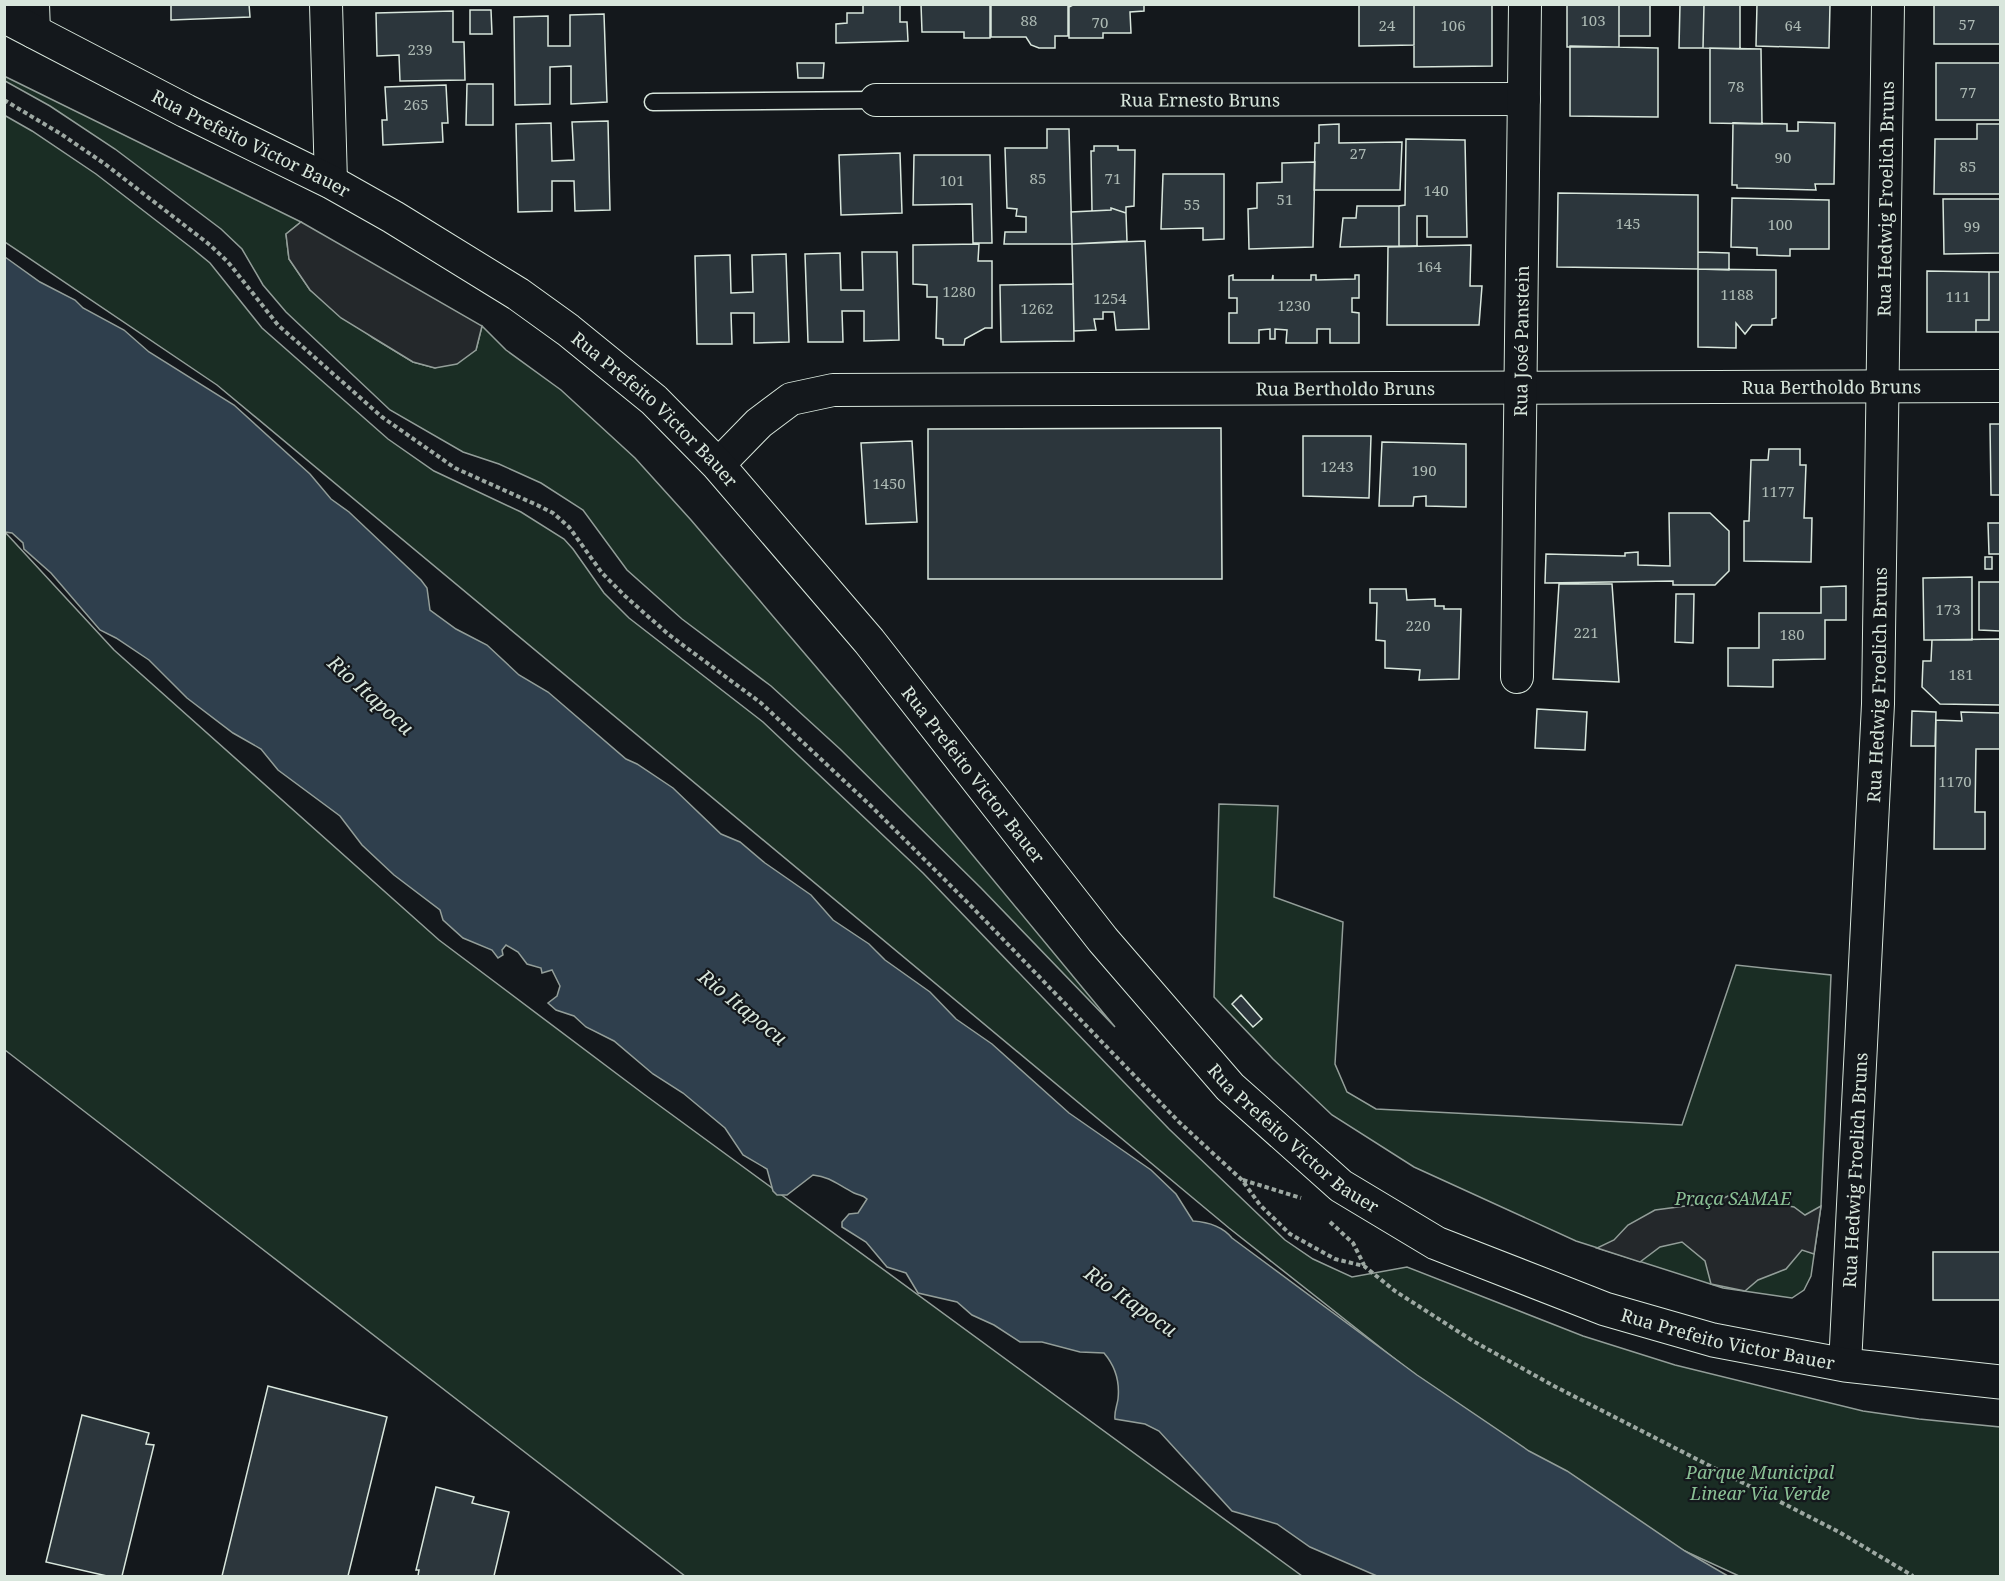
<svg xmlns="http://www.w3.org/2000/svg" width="2005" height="1581" viewBox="0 0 2005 1581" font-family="'Noto Serif',serif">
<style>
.green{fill:#1a2d24;stroke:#939e99;stroke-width:1.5}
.parking{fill:#24282b;stroke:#939e99;stroke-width:1.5}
.water{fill:#2f3f4d;stroke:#939e99;stroke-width:1.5}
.building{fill:#2c363c;stroke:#d8e6dc;stroke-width:1.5}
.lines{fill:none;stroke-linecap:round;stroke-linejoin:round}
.service-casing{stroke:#d8e6dc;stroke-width:19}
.minor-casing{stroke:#d8e6dc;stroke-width:34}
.secondary-casing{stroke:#d8e6dc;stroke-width:35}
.path{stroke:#9da8a2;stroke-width:4;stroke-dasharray:4.5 3;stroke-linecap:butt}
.service{stroke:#14181c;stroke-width:16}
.minor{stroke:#14181c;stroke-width:32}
.secondary{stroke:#14181c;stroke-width:33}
.labels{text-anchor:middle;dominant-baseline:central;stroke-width:4.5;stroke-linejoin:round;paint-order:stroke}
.number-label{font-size:15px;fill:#adbab4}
.street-label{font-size:18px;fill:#d8e6dc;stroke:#14181c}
.park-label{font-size:18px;font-style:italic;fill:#8ac095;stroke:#14181c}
.water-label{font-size:20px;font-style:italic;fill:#d8e6dc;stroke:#14181c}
</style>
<rect width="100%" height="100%" fill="#14181c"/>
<path class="green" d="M4,76l297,146 -15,12 3,25 21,31 63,48 40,24 22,6 41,-18 6,-24 24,24 55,40 74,68 56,62 155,182 269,325 -134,-139 -141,-139 -69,-63 -89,-67 -55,-49 -44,-60 -42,-27 -42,-19 -36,-12 -73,-42 -104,-98 -23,-27 -21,-36 -21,-20 -106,-80 -65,-43 -45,-25z
M4,115l28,16 64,43 97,75 17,14 52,65 126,111 46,32 87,41 43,27 9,10 31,44 25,25 134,104 160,151 246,256 116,111 28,19 39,18 55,-10 176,69 92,29 188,46 56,8 81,8v149h-261l-87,-40 -219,-147 -204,-161 -1012,-843 -212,-143z
M4,531l110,119 325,290 206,155 657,481h-617l-680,-526z
M1219,804l59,2 -4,91 69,25 -8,142 12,28 29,17 306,16 54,-160 95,10 -10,231 -10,70 -7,14 -12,8 -69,-10 -147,-47 -162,-74 -82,-52 -59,-56 -59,-62z"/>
<path class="parking" d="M301,222l181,104 -6,24 -19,14 -22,4 -22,-6 -72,-44 -31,-28 -21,-31 -3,-25z
M1730,1195l64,12 11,8 16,-9 -7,48 -12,-4 -16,19 -28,11 -13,11 -34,-7 -6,-23 -23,-19 -22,5 -20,15 -43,-14 17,-8 14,-15 27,-15 61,-8z"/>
<path class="water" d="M5,257l35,25 35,18 8,8 41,22 25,22 85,53 76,69 21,25 18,13 72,68 6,8 3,22 26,19 31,16 32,30 29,17 78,67 11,5 36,24 48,46 19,8 25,21 46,32 22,25 36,24 16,16 45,32 26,27 36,25 77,69 82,57 25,24 17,27c16,1 29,5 39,17l185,137 112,76 38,20 118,80 43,25h-351l-67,-29 -33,-23 -45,-13 -73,-80 -14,-7 -30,-5c-1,-7 2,-13 3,-20 2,-18 -2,-32 -14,-46l-24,-1 -38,-10h-22l-26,-17 -22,-10 -15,-13 -39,-9 -12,-20 -19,-6 -21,-25 -24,-15v-5l7,-8 9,-1 9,-14c-5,-5 -7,-3 -13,-6 -16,-8 -23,-16 -41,-18l-26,20h-10l-4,-4 -6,-22 -24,-14 -18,-27 -42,-35 -30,-19 -39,-33 -28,-14 -12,-11 -18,-6 -8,-7 9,-7 3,-10 -8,-16 -10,3 -1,-5 -14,-4 -9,-12 -12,-7 -4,5 1,5 -5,3 -6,-8 -29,-12 -20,-18 -3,-10 -46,-35 -32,-30 -22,-29 -62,-46 -17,-21 -28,-16 -46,-35 -38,-38 -33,-22 -16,-8 -49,-57 -27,-24 -1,-6 -11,-10 -7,-1z"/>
<path class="building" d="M171,4h78l1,13 -79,3z
M863,4h37v18h7l1,19 -72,2v-19l11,-1v-10h16z
M921,4h69v34h-26v-6h-42z
M991,4h77v32h-13v12h-16l-8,-3 -5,-8h-35z
M1075,4h69v7l-14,1 1,21h-28v5h-34v-31z
M1359,4h55v41l-55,1z
M1414,4h78v62l-78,1z
M1567,4h52v43h-52z
M1619,4h31v32h-31z
M1680,4h24l-1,44h-24z
M1704,4h36v45l-37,-1z
M1757,4h73l-1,44 -73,-2z
M1934,4h66v40h-66z
M470,10h21l1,24h-22z
M453,11v31h11l1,38 -65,1 -1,-26 -22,1 -1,-43z
M604,14l3,88 -36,2v-38l-21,1v37l-35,1 -1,-88 34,-1v30h22v-31z
M1570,46l88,2v69l-88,-1z
M1710,48l51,1 1,75 -52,-1z
M797,63h27l-1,15h-25z
M1936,63h64v57h-64z
M467,84h26v41h-27z
M446,85l2,38h-6l1,19 -60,3 -1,-25h5l-2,-33z
M608,121l2,89 -35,1 -1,-30h-22v30l-34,1 -2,-88 35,-1 1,38 22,-1 -2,-38z
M1798,122l37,1 -1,61h-19l1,6 -79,-2v-3h-5l1,-62 54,1v7h11z
M1339,124v19l63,-1 -2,48h-86l1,-47h4v-18z
M1977,124h23v70h-66l1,-55h42z
M1047,129h22l3,115h-68l1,-12h21v-15l-10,-1 1,-7 -10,-1 -2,-60h42z
M1406,139l59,1 2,97h-40v-21h-10v30h-18v-40l6,-1z
M1094,146h24v4h17l-1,56 -8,1v6l-15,-5v2l-19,1 -1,-60h3z
M900,153l2,60 -61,2 -2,-60z
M914,155h76l2,88h-19l-1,-39 -59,1z
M1315,162l-2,85 -64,2 -1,-40 9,-1v-25l25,-1v-19z
M1163,174h61v65l-21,1v-12l-42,1z
M1558,193l140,2v74l-141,-2z
M1732,198l97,2v49h-39v7l-33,-1v-7l-26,-1z
M1943,199h57v54l-56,1z
M1357,206h42v40l-59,1 3,-29h13z
M1111,208l15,5 1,28 -55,3 -1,-32 40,-2z
M1145,241l4,88 -33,1 -2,-18h-11v7h-9l2,11 -22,1 -2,-87z
M979,244l-1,17h14v67h-7l-20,11 -1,6h-21v-6l-7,-1 1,-41h-10v-12l-14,-1v-39z
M1471,245l-1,41h12l-3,39h-92l1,-78z
M862,252h35l2,88 -35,1v-30h-22l1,31h-35l-3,-88 35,-1 1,37h22z
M1698,252l31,1v17l-31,-1z
M786,254l3,88 -35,1v-30h-23l1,31h-35l-2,-88 35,-1 1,38 22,-1 -1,-37z
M1698,269l78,1v48l-4,1v6h-20l-7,9 -9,-11v25l-38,-1z
M1927,271l62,1v48h-13v12h-49z
M1989,272h11v60h-24v-12h13z
M1233,275v5h39l1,-5v5h38v-5h5v5l39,-1v-4h4v23h-7v14l7,1v30h-29v-14h-13v14h-31l1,-13 -12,-1v10h-5v-10l-11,1v13h-30v-30h8v-15h-8v-22z
M1073,284l1,57 -73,1 -1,-57z
M1990,424h10v71h-9z
M1221,428l1,151h-294v-150z
M1303,436h68l-2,62 -66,-2z
M912,441l5,81 -51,2 -5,-81z
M1382,442l84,2v63l-40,-1v-10l-12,1 -1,9h-34z
M1769,449h31v16h6l-2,53h8l-1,44 -67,-1v-40h5l2,-61h17z
M1669,513h41l19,18v40l-14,14h-42v-4l-128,2 1,-29 79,2v-3l13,-1v13l32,1z
M1988,523h12v31h-11z
M1985,557h7v12h-7z
M1972,577v63h-48l-1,-62z
M1979,582h21v49l-21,-1z
M1559,584h53l7,98 -66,-3z
M1846,586v34h-21v39l-52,1v27l-45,-1v-38h31v-35h62v-26z
M1370,589h36l1,11 28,-1v7h9v3h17l-2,70 -40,1 1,-10 -35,-2v-27l-9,-1 1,-37h-7z
M1676,594h18l-1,49 -18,-1z
M2000,639v66l-60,-1 -18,-17 1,-26h8l1,-21z
M1537,709l50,3 -2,38 -50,-2z
M1912,711l24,1 -1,34h-24z
M1961,712l39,1v36h-24l-1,63h10v37h-51l2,-129 26,1z
M1241,995l21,24 -9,8 -21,-23z
M1933,1252h67v48h-67z
M268,1386l119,31 -39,159h-126z
M82,1415l67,18 -3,11 8,1 -32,131h-15l-61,-14z
M436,1487l38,10 -2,6 37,9 -15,64h-76l1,-6h-3z"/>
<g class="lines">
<defs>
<path id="service" d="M653,102l223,-2"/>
<g id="minor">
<path d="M33,4l1,28"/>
<path d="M326,4l5,178"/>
<path id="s1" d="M876,100l648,-1"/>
<path id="s2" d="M718,465l41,-42 32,-24 42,-9 1167,-4"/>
<path id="s3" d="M1517,677l8,-673"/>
<path id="s4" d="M1845,1365l33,-661 10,-700"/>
</g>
<g id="secondary">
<path id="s5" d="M4,16l182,95 145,71 62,35 125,77 50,36 86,70 64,65 151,176 234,299 127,147 111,99 95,57 169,66 108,31 132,25 155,17"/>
</g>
</defs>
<use href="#service" class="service-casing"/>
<use href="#minor" class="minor-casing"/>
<use href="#secondary" class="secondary-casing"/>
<path class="path" d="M4,100l57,34 44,30 105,81 18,17 50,63 104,92 73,51 82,37 16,8 16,14 33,46 23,23 43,38 93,69 110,103 101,101 207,215 63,58 18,25 30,29 45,25 29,7 31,25 78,50 81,45 285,146 74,44
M1243,1180l58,18
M1330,1222l23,21 11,22"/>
<use href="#service" class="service"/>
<use href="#minor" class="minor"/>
<use href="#secondary" class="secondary"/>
</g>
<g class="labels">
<g class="number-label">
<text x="1029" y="20">88</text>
<text x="1593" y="20">103</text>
<text x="1100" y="22">70</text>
<text x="1967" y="24">57</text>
<text x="1387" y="25">24</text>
<text x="1453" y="25">106</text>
<text x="1793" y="25">64</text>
<text x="420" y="49">239</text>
<text x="1736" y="86">78</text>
<text x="1968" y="92">77</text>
<text x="416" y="104">265</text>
<text x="1358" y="153">27</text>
<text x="1783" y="157">90</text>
<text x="1968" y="166">85</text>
<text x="1038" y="178">85</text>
<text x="1113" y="178">71</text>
<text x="952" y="180">101</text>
<text x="1436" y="190">140</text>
<text x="1285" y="199">51</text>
<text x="1192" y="204">55</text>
<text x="1628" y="223">145</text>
<text x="1780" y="224">100</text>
<text x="1972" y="226">99</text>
<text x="1429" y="266">164</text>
<text x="959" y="291">1280</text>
<text x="1737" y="294">1188</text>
<text x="1958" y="296">111</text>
<text x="1110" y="298">1254</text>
<text x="1294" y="305">1230</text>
<text x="1037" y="308">1262</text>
<text x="1337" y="466">1243</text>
<text x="1424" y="470">190</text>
<text x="889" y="483">1450</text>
<text x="1778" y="491">1177</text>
<text x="1948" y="609">173</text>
<text x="1418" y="625">220</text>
<text x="1586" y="632">221</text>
<text x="1792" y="634">180</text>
<text x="1961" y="674">181</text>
<text x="1955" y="781">1170</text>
</g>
<g class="street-label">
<text stroke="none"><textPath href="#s1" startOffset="324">Rua Ernesto Bruns</textPath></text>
<text stroke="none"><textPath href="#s5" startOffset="278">Rua Prefeito Victor Bauer</textPath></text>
<text stroke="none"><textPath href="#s4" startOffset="1167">Rua Hedwig Froelich Bruns</textPath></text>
<text stroke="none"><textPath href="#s3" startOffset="336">Rua José Panstein</textPath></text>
<text stroke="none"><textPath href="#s2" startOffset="1140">Rua Bertholdo Bruns</textPath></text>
<text stroke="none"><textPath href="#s2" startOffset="654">Rua Bertholdo Bruns</textPath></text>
<text stroke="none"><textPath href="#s5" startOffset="764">Rua Prefeito Victor Bauer</textPath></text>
<text stroke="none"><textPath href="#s4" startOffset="681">Rua Hedwig Froelich Bruns</textPath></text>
<text stroke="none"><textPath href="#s5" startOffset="1250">Rua Prefeito Victor Bauer</textPath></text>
<text stroke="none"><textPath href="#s5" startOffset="1736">Rua Prefeito Victor Bauer</textPath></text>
<text stroke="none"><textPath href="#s4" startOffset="195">Rua Hedwig Froelich Bruns</textPath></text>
<text stroke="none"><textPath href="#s5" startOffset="2222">Rua Prefeito Victor Bauer</textPath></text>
</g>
<g class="park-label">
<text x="1733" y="1198">Praça SAMAE</text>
<text x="1760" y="1472">Parque Municipal<tspan x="1760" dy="21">Linear Via Verde</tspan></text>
</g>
<g class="water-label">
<text transform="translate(371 695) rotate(42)">Rio Itapocu</text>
<text transform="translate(743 1007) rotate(39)">Rio Itapocu</text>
<text transform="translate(1131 1301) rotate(35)">Rio Itapocu</text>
</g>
</g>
<rect width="2005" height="1581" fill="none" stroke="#d8e6dc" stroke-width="12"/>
</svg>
